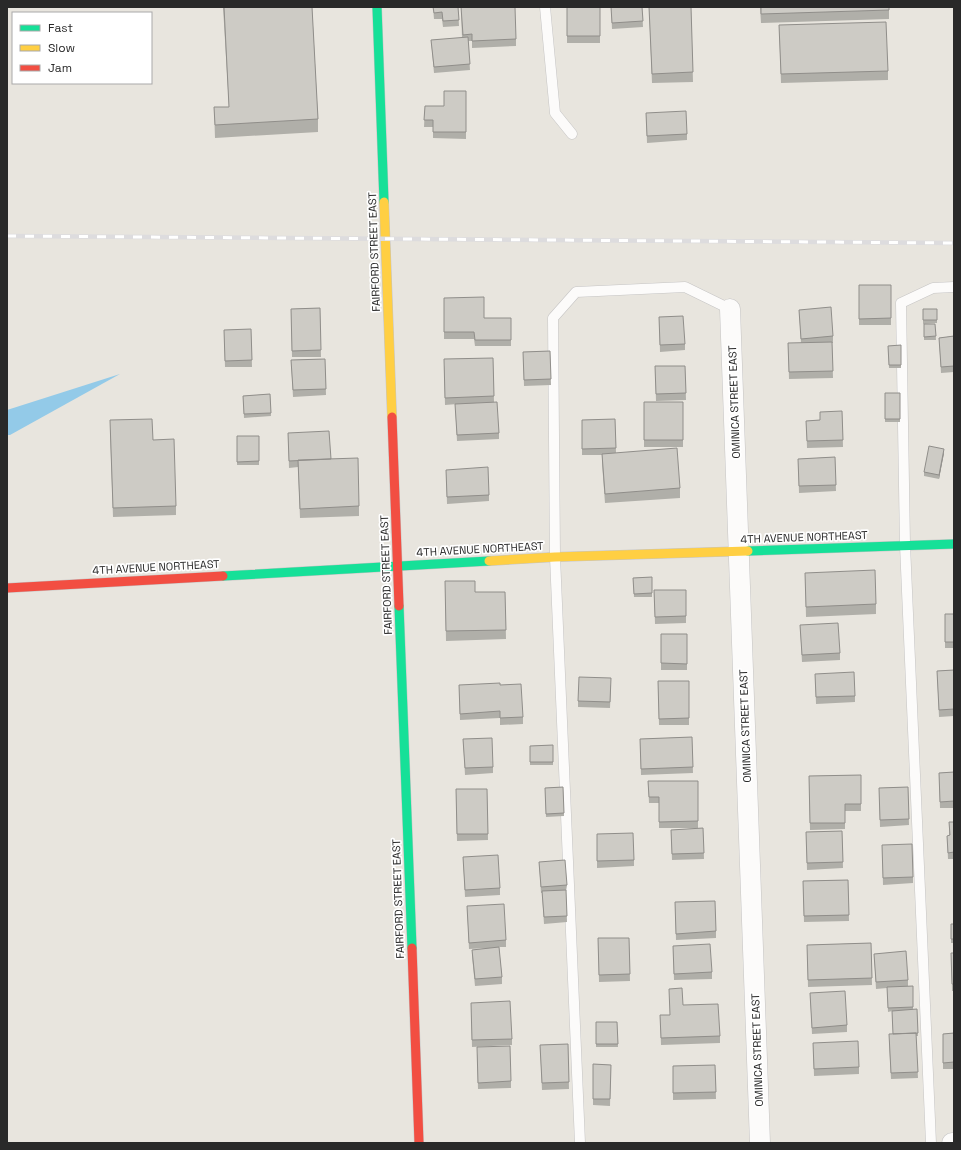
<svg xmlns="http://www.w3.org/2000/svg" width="961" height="1150" viewBox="0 0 961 1150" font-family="'Space Grotesk',sans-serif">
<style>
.water{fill:#93cae8}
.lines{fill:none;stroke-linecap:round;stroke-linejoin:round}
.lane-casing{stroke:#c5c4c4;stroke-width:11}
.street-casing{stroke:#c5c4c4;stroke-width:21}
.fast-casing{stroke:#c5c4c4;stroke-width:10}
.slow-casing{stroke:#c5c4c4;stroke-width:10}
.jam-casing{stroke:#c5c4c4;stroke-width:10}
.lane{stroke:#fcfbfa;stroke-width:10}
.street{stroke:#fcfbfa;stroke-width:20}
.fast{stroke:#16e098;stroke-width:9}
.slow{stroke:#ffcf43;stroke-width:9}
.jam{stroke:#f24e42;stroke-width:9}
.rail-casing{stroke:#dddcde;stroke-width:4.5}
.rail{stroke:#fff;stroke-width:3;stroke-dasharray:9;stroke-linecap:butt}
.wall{fill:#b0afa9}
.shaded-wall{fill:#908e8a}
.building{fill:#cdcbc5;stroke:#908e8a}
.labels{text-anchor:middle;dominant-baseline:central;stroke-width:3.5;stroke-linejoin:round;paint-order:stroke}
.street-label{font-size:11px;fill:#292929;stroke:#fff}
</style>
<rect width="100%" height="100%" fill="#e8e5de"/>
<path class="water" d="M120,374l-110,61h-3v-25z"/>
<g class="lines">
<defs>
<path id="lane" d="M545,7l10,106 17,21
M580,1143l-25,-586 -2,-239 23,-26 109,-5 45,22
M931,1143l-26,-598 -4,-242 32,-15 21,-1"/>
<path id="street" d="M730,309l30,834
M952,1143h2"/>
<path id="fast" d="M377,7l7,195
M748,551l206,-7
M223,576l266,-15
M399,606l13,342"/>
<path id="slow" d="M384,202l8,215
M489,561l66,-4 193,-6"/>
<path id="jam" d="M392,417l7,189
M7,588l216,-12
M412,948l7,195"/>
</defs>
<use href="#lane" class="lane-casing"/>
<use href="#street" class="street-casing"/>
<use href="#fast" class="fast-casing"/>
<use href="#slow" class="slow-casing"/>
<use href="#jam" class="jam-casing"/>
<use href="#lane" class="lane"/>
<use href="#street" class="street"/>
<use href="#fast" class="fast"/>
<use href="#slow" class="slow"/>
<use href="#jam" class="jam"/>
<defs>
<path id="rail" d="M7,236l947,7"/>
</defs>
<use href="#rail" class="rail-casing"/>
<use href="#rail" class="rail"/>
</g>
<path class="wall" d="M223,7h89l6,112v13l-103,6 -1,-31h15z
M433,7h25l1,19 -16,1 -1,-8h-8z
M461,7l55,32v7l-44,2v-7h-4l2,29 -36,3 -3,-33 31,-2z
M567,7h33v36h-33z
M611,7h31l1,20 -31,2z
M649,7h42l2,75 -41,1z
M760,7h129v12l-128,4z
M779,25l109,46v9l-107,3z
M466,91v48l-33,-1v-11h-9l1,-21h19z
M646,113l41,21v6l-40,3z
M859,285h32v40h-32z
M444,298l40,20h27v28h-36l-1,-7h-30z
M320,308l1,49h-29l-1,-48z
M923,309h14v14l-14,1z
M799,310l34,26v7h-1l1,35 -44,1 -1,-36h13z
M659,317l26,27v6l-25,2z
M924,324h11l1,16h-12z
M251,329l1,38h-27l-1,-37z
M954,336v36l-13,1 -2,-35z
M901,345v23h-12l-1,-22z
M550,351l1,34 -27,1 -1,-34z
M493,358l1,44 5,31v6l-42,2 -2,-37h2l-12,1 -1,-39z
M325,359l1,36 -33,2 -2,-37z
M655,366h30l1,34 -30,1z
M885,393h15v29h-15z
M270,394l1,22 -27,2 -1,-22z
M644,402h39v45h-39z
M842,411l1,36 -36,1 -1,-27 14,-1z
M615,419l1,34 64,35v10l-75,5 -3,-40v-8h-20v-35z
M110,430l43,10 23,66v9l-63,2z
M288,433l43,26 28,47v10l-59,2 -2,-51 -9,1z
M237,436h22v29h-22z
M944,453l-5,26 -15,-3v-4z
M835,457l1,34 -37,2 -1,-34z
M446,470l43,25v6l-42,3z
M805,573l71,31v10l-70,3z
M652,577v20h-18l-1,-19z
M445,581l30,11h30l1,47 -60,2z
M654,590h32v33l-31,1z
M945,614h9v34h-9z
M800,625l40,28v7l-38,2z
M661,634h26v36h-26z
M954,670v46l-15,1 -2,-46z
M815,674l40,22v6l-39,2z
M658,681h31v44h-30z
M459,685h41l23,32v7l-23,1v-7l-40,2z
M611,685l-1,23 -32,-1v-6z
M692,737l1,36 -52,2 -1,-36z
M463,739l30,28v6l-28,2z
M553,745v20h-23v-19z
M954,772v36h-14l-1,-35z
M861,775v36h-16v18l-35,1 -1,-54z
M648,781h50v47h-39v-25h-10z
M563,787l1,29 -18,1 -1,-29z
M908,787l1,38 -29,2 -1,-39z
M456,789h31l1,51 -31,1z
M949,822h5v37h-6l-1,-23h2z
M703,828l1,31 -32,1 -1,-30z
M842,831l1,37 -36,2 -1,-38z
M597,834l37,26v6l-37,2z
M882,845l31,32v6l-30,2z
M463,857l37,31v7l-35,2z
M539,862l28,23 -1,7 1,30 -23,2 -2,-31h-1z
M848,880l1,41 -45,1 -1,-41z
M675,902l41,29v7l-40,2z
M467,906l39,34v7h-7l3,30v7l-27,2 -3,-30v-6l16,-2 -19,1z
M951,924h3v19h-3z
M598,938h31l1,43 -31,1z
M871,943l1,42 -64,2 -1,-42z
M673,946l39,26v7l-38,1z
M951,953h3v38h-2z
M874,954l34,26v6h5v24l4,-1 1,27h-2l2,42 -27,1 -2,-38 4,-7 -1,-23 -4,1 -1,-24 -11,1z
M810,993l37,32v7l-35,2z
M471,1003l41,36v6l-40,2z
M683,1005l37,31v7l-59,2 -1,-30h10z
M596,1022h21l1,25h-22z
M954,1033v36h-11v-35z
M813,1043l46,24v7l-45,2z
M568,1044l1,45 -27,1 -2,-45z
M477,1054l34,27v7l-33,1z
M593,1064l18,1 -1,41 -17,-1z
M715,1065l1,34 -43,1v-34z"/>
<path class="shaded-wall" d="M944,449v4l-5,26v-4z"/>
<path class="building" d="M224,7h88l6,112 -103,6 -1,-18h15z
M433,7h25l1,13 -16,1 -1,-9 -8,1z
M461,7h54l1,32 -44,2v-7l-9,1z
M567,7h33v29h-33z
M611,7h31l1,14 -31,2z
M649,7h42l2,65 -41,2z
M761,7h128v3l-128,4z
M886,22l2,49 -107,3 -2,-49z
M468,37l2,27 -36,3 -3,-27z
M444,91h22v41h-33v-12h-9l1,-14h19z
M686,111l1,23 -40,2 -1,-23z
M859,285h32v33l-32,1z
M484,297v21h27v22h-36l-1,-8h-30v-34z
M831,307l2,29 -32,3 -2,-29z
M320,308l1,42 -29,1 -1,-42z
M923,309h14v11h-14z
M683,316l2,28 -25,1 -1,-28z
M924,324h11l1,12 -12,1z
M251,329l1,31 -27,1 -1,-31z
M954,336v30l-13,1 -2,-29z
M832,342l1,29 -44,1 -1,-29z
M901,345v20h-12l-1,-19z
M550,351l1,28 -27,1 -1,-28z
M493,358l1,38 -49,2 -1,-39z
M325,359l1,30 -33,1 -2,-30z
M655,366h30l1,27 -30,1z
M885,393h15v26h-15z
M270,394l1,19 -27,1 -1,-18z
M497,402l2,31 -42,2 -2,-31z
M644,402h39v38h-39z
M842,411l1,29 -36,1 -1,-20 14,-1v-8z
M152,419l1,21 21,-1 2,67 -63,2 -3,-88z
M615,419l1,29 -34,1v-29z
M329,431l2,28 -42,2 -1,-28z
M237,436h22v25l-22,1z
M929,446l15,3 -5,26 -15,-3z
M677,448l3,40 -75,6 -3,-40z
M835,457l1,28 -37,1 -1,-27z
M358,458l1,48 -59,3 -2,-49z
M488,467l1,28 -42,2 -1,-27z
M875,570l1,34 -70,3 -1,-34z
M652,577v16l-18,1 -1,-16z
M445,581h30v11h30l1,38 -60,1z
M654,590h32v26l-31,1z
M945,614h9v28h-9z
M838,623l2,30 -38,2 -2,-30z
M661,634h26v30l-26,-1z
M954,670v39l-15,1 -2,-39z
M854,672l1,24 -39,1 -1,-23z
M579,677l32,1 -1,24 -32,-1z
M658,681h31v37l-30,1z
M500,683v2l21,-1 2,33 -23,1v-7l-40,3 -1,-29z
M692,737l1,30 -52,2 -1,-30z
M492,738l1,29 -28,1 -2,-29z
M553,745v17h-23v-16z
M954,772v29l-14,1 -1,-29z
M861,775v29h-16v19h-35l-1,-47z
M648,781h50v40l-39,1v-25h-10z
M563,787l1,26 -18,1 -1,-26z
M908,787l1,32 -29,1 -1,-32z
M456,789h31l1,45h-31z
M949,822h5v30l-6,1 -1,-17 3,-1z
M703,828l1,25 -32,1 -1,-24z
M842,831l1,31 -36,1 -1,-31z
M633,833l1,27 -37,1v-27z
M912,844l1,33 -30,1 -1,-33z
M498,855l2,33 -35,2 -2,-33z
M565,860l2,25 -26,2 -2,-25z
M848,880l1,35 -45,1 -1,-35z
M566,890l1,26 -23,1 -2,-26z
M715,901l1,30 -40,3 -1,-32z
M504,904l2,36 -37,3 -2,-37z
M951,924h3v15h-3z
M598,938h31l1,36 -31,1z
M871,943l1,35 -64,2 -1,-35z
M710,944l2,28 -38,2 -1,-28z
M499,947l3,30 -27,2 -3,-29z
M906,951l2,29 -32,2 -2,-28z
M951,953h3v31h-2z
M913,986v21l-25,1 -1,-21z
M682,988l1,17 35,-1 2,32 -59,2 -1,-23h10l-1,-26z
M845,991l2,34 -35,3 -2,-35z
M510,1001l2,38 -40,1 -1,-37z
M917,1009l1,24 -25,1 -1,-23z
M596,1022h21l1,22h-22z
M916,1033l2,39 -27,1 -2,-39z
M954,1033v29l-11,1v-29z
M858,1041l1,26 -45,2 -1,-26z
M568,1044l1,38 -27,1 -2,-38z
M510,1046l1,35 -33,2 -1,-36z
M593,1064l18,1 -1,34h-17z
M715,1065l1,27 -43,1v-27z"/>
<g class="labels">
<g class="street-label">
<text transform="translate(374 252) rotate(-92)">FAIRFORD STREET EAST</text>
<text transform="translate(734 402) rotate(-92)">OMINICA STREET EAST</text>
<text transform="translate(804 537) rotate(-2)">4TH AVENUE NORTHEAST</text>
<text transform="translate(480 549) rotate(-3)">4TH AVENUE NORTHEAST</text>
<text transform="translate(156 567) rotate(-3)">4TH AVENUE NORTHEAST</text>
<text transform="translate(386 575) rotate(-92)">FAIRFORD STREET EAST</text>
<text transform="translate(745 726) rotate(-92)">OMINICA STREET EAST</text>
<text transform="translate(398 899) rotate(-92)">FAIRFORD STREET EAST</text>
<text transform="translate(757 1050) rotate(-92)">OMINICA STREET EAST</text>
</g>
</g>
<rect width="961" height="1150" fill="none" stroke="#292929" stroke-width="16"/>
<rect x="12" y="12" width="140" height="72" fill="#ffffff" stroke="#a9a9a9"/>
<rect x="20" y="25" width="20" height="6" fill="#16e098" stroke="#a9a9a9"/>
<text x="48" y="32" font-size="12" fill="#292929">Fast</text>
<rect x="20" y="45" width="20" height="6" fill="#ffcf43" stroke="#a9a9a9"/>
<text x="48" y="52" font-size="12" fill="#292929">Slow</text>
<rect x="20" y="65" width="20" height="6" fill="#f24e42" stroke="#a9a9a9"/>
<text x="48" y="72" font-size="12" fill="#292929">Jam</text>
</svg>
